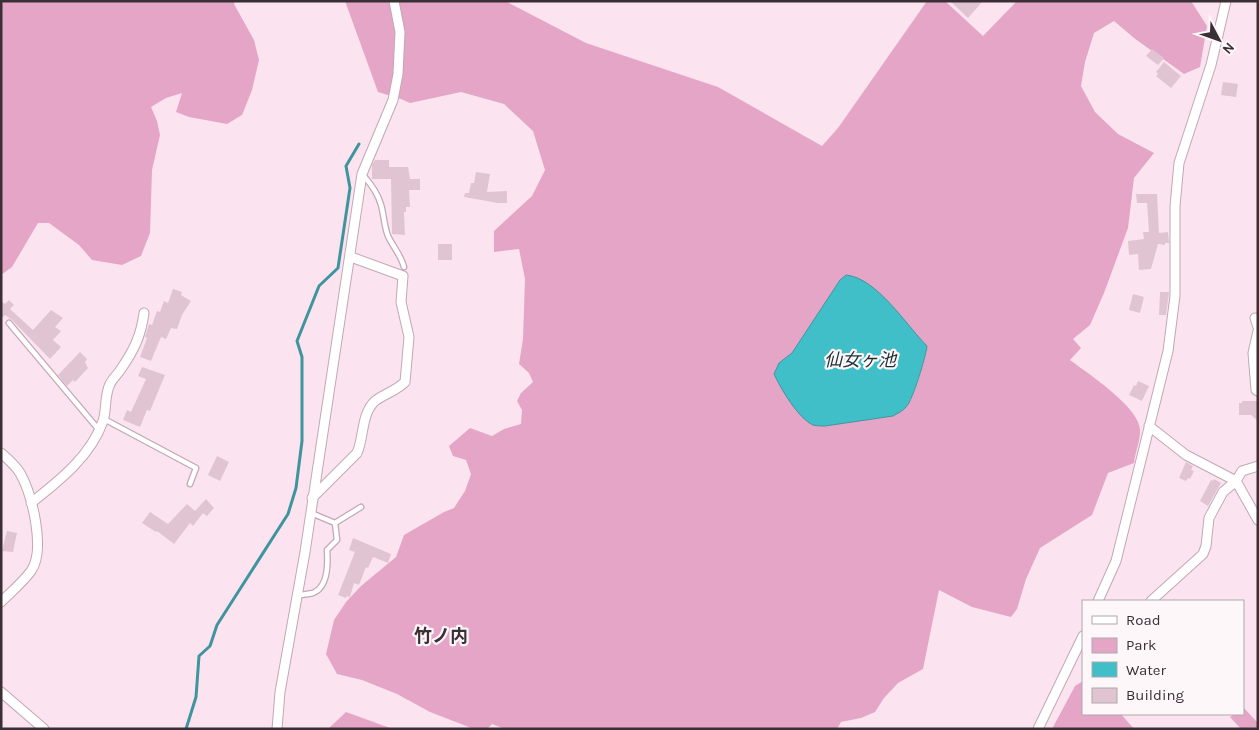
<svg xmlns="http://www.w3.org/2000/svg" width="1259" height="730" viewBox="0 0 1259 730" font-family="Karla,'Noto Sans JP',sans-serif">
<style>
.green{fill:#e5a5c7;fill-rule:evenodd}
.water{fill:#41bfc9;stroke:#3f949d}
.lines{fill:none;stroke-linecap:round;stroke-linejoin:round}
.stream{stroke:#3f949d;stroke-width:3}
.building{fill:#e0c4d2}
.lane-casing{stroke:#c2a7b5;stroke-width:7}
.street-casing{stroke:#c2a7b5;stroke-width:11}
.lane{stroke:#fff;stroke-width:4.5}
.street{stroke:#fff;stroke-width:9}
.labels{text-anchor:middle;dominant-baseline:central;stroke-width:4.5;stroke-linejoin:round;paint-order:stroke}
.water-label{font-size:18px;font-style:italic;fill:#1b3133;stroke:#fdf7fa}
.neighbourhood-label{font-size:18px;font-weight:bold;fill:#3a2f35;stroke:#fdf7fa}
</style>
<rect width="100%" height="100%" fill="#fbe4f0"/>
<path class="green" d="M1,1h234l-1,3 20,36 5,20 -7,30 -10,25 -15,9 -38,-7 -13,-5 6,-19 -16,5 -15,9 6,14 3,14 -8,35 -2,63 -9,23 -19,9 -30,-5 -13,-15 -30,-22h-11l-26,44 -11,8z
M345,1h160l81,42 132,44 104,59 16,-18 89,-127h18l38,35 34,-35h174l16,25 -7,41 -16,7 -50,-36 -20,-17 -20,12 -9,29 -4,24 14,26 23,22 36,19 -20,25 -6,50 -24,65 -14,32 -17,14 8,9 -11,12c17,13 73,49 70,72 0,9 -5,21 -6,31l-26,10 -16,42 -52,33 -14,31 -9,30 -6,8 -39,-10 -33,-17 -16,79 -25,14 -14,15 -9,14 -14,6 -20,4 -4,7h-332l-13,-5 -5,5h-13l-44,-17 -33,-18 -35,-14 -25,-6 -11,-20 8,-34 12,-18 15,-16 35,-29 8,-22 40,-23 10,-4 11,-17 6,-17 -5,-14 -13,-4 -4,-10 21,-18 22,8 12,-7 17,-5 1,-14 -5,-9 4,-8 12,-11 -4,-9 -10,-9 4,-25 2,-60 -6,-30 -25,3v-21l38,-35 13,-26 -12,-39 -29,-27 -43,-12 -51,11 -9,-4 -23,-7zM840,280l77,56 10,10c-1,11 -13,53 -21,61 -3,4 -8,6 -13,9l-68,10 -44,-39 -7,-13 5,-11 13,-10z
M1083,681v33h38l13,15h-82l23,-43z
M1243,707l15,16v6h-17l-11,-12 4,-3h9z
M346,712l44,16 1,1h-63z"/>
<path class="water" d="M846,275c31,3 60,50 81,71 -1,10 -14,54 -21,61 -3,4 -8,6 -13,9l-68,10c-3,0 -8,0 -12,-1 -15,-7 -32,-36 -39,-51l5,-11 13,-10 48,-73z"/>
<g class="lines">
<path class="stream" d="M186,729l10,-32 3,-41 11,-10 7,-21 71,-111 8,-26 6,-47v-84l-5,-16 22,-55 19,-18 12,-80 -4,-22 13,-22"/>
</g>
<path class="building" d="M950,1h33l-15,17z
M1152,49l12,9 -6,7 -12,-9z
M1164,62l17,14 -10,12 -15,-12 2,-2 -2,-2z
M1223,82l15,2 -2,13 -15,-2z
M375,160h14v7h19l2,12h10v11h-11l1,17h-4v5h-2l1,23 -13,-1 -1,-55h-19v-14z
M476,172l14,2 -3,18 20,-1v12h-9l-34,-6 1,-4h4l2,-10h3z
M1136,194h21l2,39 9,-1 1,11h-4v2l-7,-1 -7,25 -12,1 -1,-16 -9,1 -1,-14 16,-2 -1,-7h6l-2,-29h-10z
M438,244h14v16h-14z
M173,289l9,3 -1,3 10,6 -9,14 -5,14 -6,-1 -5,11 -5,-2 -10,24 -11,-4 7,-19 -2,-1 4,-13 3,1 5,-14 3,1 4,-11 4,2z
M1160,292h9l-3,23h-7z
M1133,294l11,3 -4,16 -11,-3z
M9,300l5,5 -4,4 23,21 18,-20 12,8 -8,9 6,4 -8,9 8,7 -11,12 -38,-39 -7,-5 -4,4v-18l4,3z
M80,352l7,7 -2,3 3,6 -13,14 -2,-2 -6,6 -9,-11z
M142,367l23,8 -15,36 -3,-1 -7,17 -17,-7 4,-10 4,2 15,-33 -8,-3z
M1138,381l11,5 -7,15 -13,-6 5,-10 2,1z
M1242,401h16v20l-7,-6h-12v-12h3z
M217,456l12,6 -9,19 -12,-6z
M1186,462l7,4 -2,4 3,1 -4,8 -2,-1 -2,3 -7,-3z
M1214,479l7,4 -13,23 -8,-5 11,-21 2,1z
M206,499l8,9 -7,8 -4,-3 -10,13 -3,-3 -16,21 -17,-13 -1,1 -14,-9 8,-11 18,12 19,-20 8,7z
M7,531l10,2 -4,19 -11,-1z
M353,538l38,16 -3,9 -15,-6 -5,11 -2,-1 -7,18 -5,-2 -4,14 -3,-1 -1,2 -8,-3 17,-43 -6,-2z"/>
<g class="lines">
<defs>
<path id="lane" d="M363,175c8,9 15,18 18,30 3,10 3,21 7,31 5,11 13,19 16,31
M9,323l90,107
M104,419l92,49 -6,16
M335,523l26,-16
M297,595c5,0 11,-1 16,-2 15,-6 15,-30 14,-43l10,-10 -2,-17 -24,-10"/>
<path id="street" d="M1255,318l3,9
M1258,331l-5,22 3,37 2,1
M1149,426l37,29 50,26 22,39
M1,453c7,6 14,12 19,20 12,21 26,77 11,98 -8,11 -20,21 -30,31
M312,498l45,-45c7,-15 4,-39 18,-52 9,-7 21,-10 30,-19l4,-45 -8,-35 2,-26 -52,-19
M31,503c28,-22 60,-47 72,-82 4,-12 1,-25 7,-37 3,-6 8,-10 11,-15 13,-19 20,-33 23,-56
M1098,601l18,-40 52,-210 7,-55v-90l4,-43 32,-98 15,-64
M1151,601l52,-47 3,-8 3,-28 14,-26 13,-11 6,-10 16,-5
M1,692l43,37
M277,729l3,-37 25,-140 57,-378 31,-74 5,-26 2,-42 -6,-31
M1038,729l45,-93"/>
</defs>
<use href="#lane" class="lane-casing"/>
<use href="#street" class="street-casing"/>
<use href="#lane" class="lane"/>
<use href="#street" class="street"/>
</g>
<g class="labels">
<g class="water-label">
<text x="860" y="360">仙女ヶ池</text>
</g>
<g class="neighbourhood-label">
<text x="441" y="636">竹ノ内</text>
</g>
</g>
<rect width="1259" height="730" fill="none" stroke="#3a2f35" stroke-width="5"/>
<rect x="1082" y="600" width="162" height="115" fill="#fdf7fa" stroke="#afa7ab"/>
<rect x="1092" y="616" width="25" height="8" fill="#ffffff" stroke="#afa7ab"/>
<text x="1126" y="625" font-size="15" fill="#3a2f35">Road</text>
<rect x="1092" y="638" width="25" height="15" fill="#e5a5c7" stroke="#afa7ab"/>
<text x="1126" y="650" font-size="15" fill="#3a2f35">Park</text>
<rect x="1092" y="662" width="25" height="15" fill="#41bfc9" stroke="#afa7ab"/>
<text x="1126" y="675" font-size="15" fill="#3a2f35">Water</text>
<rect x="1092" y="688" width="25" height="15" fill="#e0c4d2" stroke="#afa7ab"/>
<text x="1126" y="700" font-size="15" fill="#3a2f35">Building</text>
<g transform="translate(1219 40) rotate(131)" stroke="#fdf7fa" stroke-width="4" paint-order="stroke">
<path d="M0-4L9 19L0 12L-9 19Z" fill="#3a2f35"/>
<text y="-8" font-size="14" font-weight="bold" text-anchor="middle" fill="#3a2f35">N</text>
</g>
</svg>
